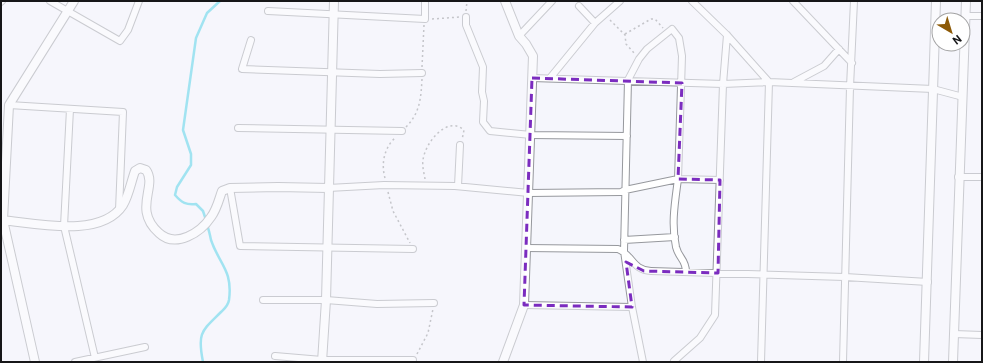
<svg xmlns="http://www.w3.org/2000/svg" width="983" height="363" viewBox="0 0 983 363" font-family="Roboto,sans-serif">
<style>
.lines{fill:none;stroke-linecap:round;stroke-linejoin:round}
.stream{stroke:#3bcde5;stroke-width:2.5}
.street-casing{stroke:#96989d;stroke-width:8}
.secondary-casing{stroke:#96989d;stroke-width:10}
.path{stroke:#898a8e;stroke-width:1.5;stroke-dasharray:2 3;stroke-linecap:butt}
.street{stroke:#fff;stroke-width:6}
.secondary{stroke:#fff;stroke-width:8}
.marked{fill:none;stroke:#7b2cbf;stroke-width:3;stroke-dasharray:8 5;stroke-linejoin:round}
</style>
<rect width="100%" height="100%" fill="#f5f6fc"/>
<g class="lines">
<path class="stream" d="M206,220l-3,-9 -7,-7c-10,1 -14,-1 -21,-9l2,-8 14,-22v-11l-8,-24 13,-92 11,-25 13,-12
M203,362c-6,-30 -1,-31 18,-50 4,-4 7,-6 8,-12 4,-30 -10,-36 -18,-60 -1,-5 -2,-10 -4,-15"/>
<defs>
<path id="street" d="M50,1l70,40 8,-11 11,-29
M692,1l35,34 42,47 -8,280
M793,1l59,62
M1,2l1,-1
M579,6l16,17
M268,11l157,8v-18
M965,16h17
M466,17v8l17,42 -1,25 2,9 -1,21 7,9 41,4 96,1
M519,36l33,-35
M251,40l-9,29 138,5 42,-1
M532,78l191,6 46,-2 164,7 30,8
M550,78l45,-55 25,-22
M794,82l30,-16 15,-17
M9,105l114,7 -4,98
M70,109l-6,117 32,136
M238,128l164,3
M958,177h24
M458,186l2,-41
M230,188l10,58 173,3
M328,188l56,-3 71,1 74,7 92,-1 4,-2 53,-11 4,-123 -3,-18 -7,-9 -25,20 -8,10 -11,21 -4,171 8,56 11,55
M624,240l51,-3
M526,248l92,1c15,6 14,21 33,22l194,6 83,5
M686,272c0,-13 -7,-13 -10,-25 -5,-23 -1,-45 2,-68l42,1
M263,300h63l51,4 57,-1
M524,305l108,2
M954,334l28,1
M275,356l47,4h91
M674,361l26,-23 15,-23 8,-231 4,-49
M75,362l70,-15
M843,362l7,-275 4,-86"/>
<path id="secondary" d="M1,220c34,3 100,19 122,-15 6,-10 8,-23 12,-34l5,-3 6,2c12,16 -14,39 13,63 17,16 42,-1 52,-16 6,-8 8,-18 11,-26l8,-3 48,-1 50,1
M35,362l-32,-142 6,-115 65,-104
M322,362l4,-62 8,-299
M503,362l21,-57 9,-249 -7,-12 -7,-8 -14,-35
M924,362l12,-361
M953,362l13,-361"/>
</defs>
<use href="#street" class="street-casing"/>
<use href="#secondary" class="secondary-casing"/>
<path class="path" d="M466,11l1,-10
M432,19l28,-2
M610,20l15,15 1,9 9,10
M625,34l26,-15h4l8,9
M422,67l2,-42
M406,127c14,-14 15,-29 16,-48
M385,178c-4,-14 -1,-30 10,-40
M425,179c-1,-6 -3,-13 -2,-19 2,-17 24,-45 41,-30l-2,10
M388,192l5,19 17,32
M417,354l11,-21 5,-24"/>
<use href="#street" class="street"/>
<use href="#secondary" class="secondary"/>
</g>
<path d="M0 0H983V363H0ZM532,78l150,5 -4,96 42,1 -2,93 -74,-2 -18,-9 6,45 -108,-2z" fill="#f5f6fc" fill-opacity=".55" fill-rule="evenodd"/>
<path class="marked" d="M532,78l150,5 -4,96 42,1 -2,93 -74,-2 -18,-9 6,45 -108,-2z"/>
<rect width="983" height="363" fill="none" stroke="#161618" stroke-width="4"/>
<g transform="translate(951 32) rotate(142)"><circle r="19" fill="#ffffff" stroke="#a2a2a3"/>
<path d="M0-3L7 15L0 10L-7 15Z" fill="#8d5a07"/>
<text y="-6" font-size="11" font-weight="bold" text-anchor="middle" fill="#161618">N</text>
</g>
</svg>
